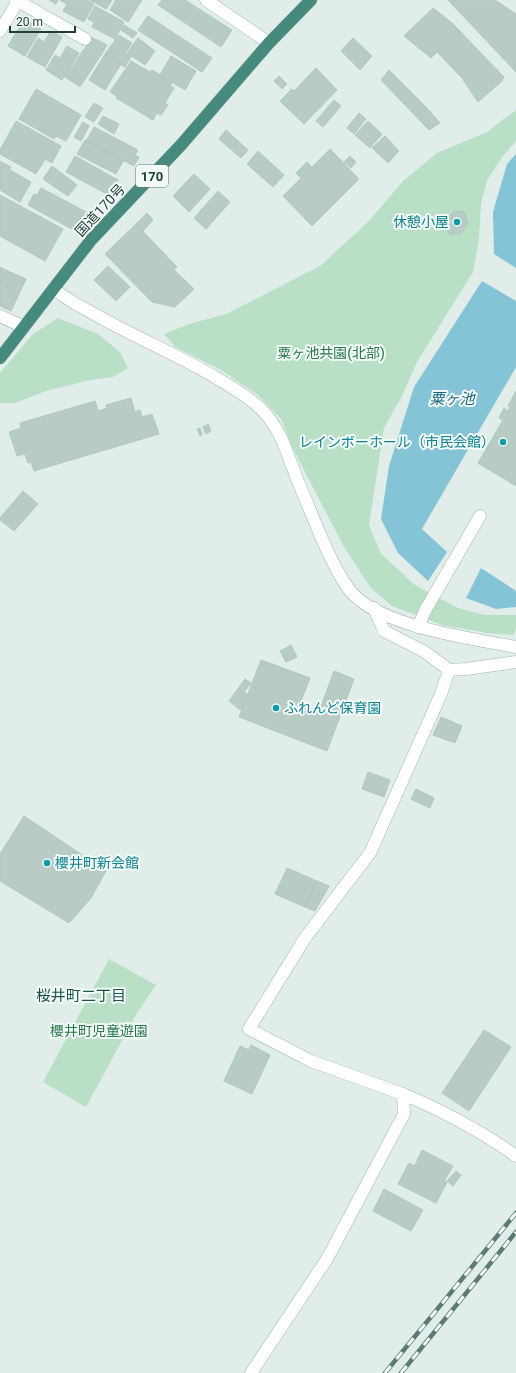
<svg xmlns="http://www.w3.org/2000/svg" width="516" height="1373" viewBox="0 0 516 1373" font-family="Roboto,'Noto Sans JP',sans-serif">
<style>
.green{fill:#b9e0c6}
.water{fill:#85c4d6}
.building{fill:#b9cbc5;stroke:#b3c7c0}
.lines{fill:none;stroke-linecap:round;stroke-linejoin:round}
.minor-casing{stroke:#a3b5b1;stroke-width:13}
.tertiary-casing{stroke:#a3b5b1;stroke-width:13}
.trunk-casing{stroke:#c1c9c8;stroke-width:13}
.minor{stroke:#fff;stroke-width:12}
.tertiary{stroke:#fff;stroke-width:12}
.trunk{stroke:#468a7e;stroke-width:12}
.rail-casing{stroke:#5b7b74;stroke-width:4.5}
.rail{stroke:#f2f9f6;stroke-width:3;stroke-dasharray:9;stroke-linecap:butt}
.culture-dot{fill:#0f9aa8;stroke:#f2f9f6;stroke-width:1.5}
.labels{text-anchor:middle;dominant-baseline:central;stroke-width:4;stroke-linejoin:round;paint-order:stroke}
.shield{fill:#f2f9f6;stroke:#5f7772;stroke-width:1}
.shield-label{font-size:13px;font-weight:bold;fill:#203f39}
.street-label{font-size:14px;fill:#203f39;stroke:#f2f9f6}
.culture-label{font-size:14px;fill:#0d838f;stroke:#f2f9f6;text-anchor:end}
.park-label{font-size:14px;fill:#27794c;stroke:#f2f9f6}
.water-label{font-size:15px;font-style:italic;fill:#166780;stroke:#f2f9f6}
.neighbourhood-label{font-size:15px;fill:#1b5349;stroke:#f2f9f6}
</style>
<rect width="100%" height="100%" fill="#e1ede9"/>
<path class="green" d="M516,110v31l-13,15 -16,24 -6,24 -2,35 -6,33 -56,90 -15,34 -18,32 -15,97 12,29 34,31 43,23 27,7h31v14l-3,6 -26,-2 -45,-8 -50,-19 -22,-19 -27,-42 -51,-98 -11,-28 -23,-24 -37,-25 -46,-23 -11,-13 25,-10 37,-10 94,-48 47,-43 36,-42 34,-28 50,-21z
M58,318l40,16 22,18 8,16 -15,9 -23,3 -44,11 -31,12h-15v-30l33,-39z
M109,959l47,26 -19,28 -51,94 -43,-25z"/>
<path class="water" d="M516,154v114l-22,-14 -1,-42 14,-48z
M482,281l34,20v66l-94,162 25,23 -19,29 -30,-28 -17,-34 8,-53 25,-79z
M481,568l35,23v16l-20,2 -30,-11z"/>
<path class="building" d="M49,0h9l-2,4z
M60,0h27l7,4 -10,18 -21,-11 4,-7z
M90,0h22l-6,9z
M116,0h26l-14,22 -18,-12z
M162,0h23l47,30 -11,17 -63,-42z
M448,0h47l21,14v58z
M95,6l29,16 -9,17 -23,-12 2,-5 -6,-3z
M433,8l19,15 52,54 -3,5 -23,20 -16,-24 -25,-26 -6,6 -27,-22z
M148,16l64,42 -10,14 -64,-42z
M24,19l17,10 -16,27 -17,-10z
M124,25l13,8 -4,5 -12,-8z
M51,31l11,6 -17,30 -18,-10 11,-19 6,4z
M119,35l13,8 -7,10 6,4 -6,10 -20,-13z
M91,37l16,8 -7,12 -15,-8z
M138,38l17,13 -10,14 -18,-12z
M353,38l19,18 -12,14 -19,-19z
M67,46l12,7 -17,27 -16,-10 9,-15 5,3z
M84,49l15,9 -19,29 -15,-10z
M105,54l16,10 -16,26 -16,-10z
M171,56l25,15 -11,19 -25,-15z
M131,61l19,11 2,-2 20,12 -2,4 4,2 -9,15 3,2 -7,10 -4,-2 -4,7 -37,-22 1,-2 -7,-4z
M316,68l21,22 -33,34 -24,-23 12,-12 2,2z
M389,70l36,36 15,17 -11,7 -48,-50z
M279,76l8,8 -5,5 -8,-8z
M36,89l45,26 -15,26 -10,-5 -2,3 -35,-20z
M334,100l7,6 -18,21 -7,-6z
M94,103l9,5 -9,14 -9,-5z
M359,113l7,6 -12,15 -7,-6z
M103,116l16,8 -5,10 -16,-10z
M16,121l45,25 -9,17 -7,-4 -9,15 -36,-20v-4z
M368,121l14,13 -12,14 -15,-13z
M83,122l6,4 -8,15 -7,-4z
M94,127l44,23 -3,5 4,2 -5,9 -48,-25z
M226,130l22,20 -7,8 -22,-19z
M385,136l14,15 -11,12 -16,-15z
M85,140l38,21 -7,13 -39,-20z
M330,149l29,30 -47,47 -29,-30 18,-18 -5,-5 11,-11 5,5z
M258,151l26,24 -11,12 -26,-23z
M75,156l43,24 -9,15 -43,-23z
M350,156l6,6 -5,6 -7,-6z
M0,161l11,6 -1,3 21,12 -11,20 -20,-12z
M52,166l25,19 -9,11 -25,-17z
M194,174l16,15 -21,23 -16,-16z
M41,188l47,25 -11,19 -49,-27 6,-11 3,1z
M218,191l12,11 -24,27 -12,-11z
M0,195l63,34 -18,32 -45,-25z
M464,211l4,12 -6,10 -12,2 -5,-14 8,-9z
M147,213l6,7 -10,11 -7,-7z
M136,224l41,43 -3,3 20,19 -19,18 -23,-5 -47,-48z
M108,266l22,21 -14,14 -22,-21z
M0,267l8,4 -8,14z
M8,271l18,8 -15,32 -11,-5v-21z
M516,391v95l-38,-23 25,-43 -4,-2 5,-10 4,3 2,-4 -2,-1z
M131,398l4,14 5,-2 2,7 10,-3 7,20 -125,37 -3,-9 -3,1 -3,-9 -8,2 -8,-24 12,-4 -1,-5 75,-22 3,10 9,-3 -1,-3z
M208,424l3,7 -5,3 -3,-7z
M200,428l2,7 -2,1 -3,-7z
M23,491l15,13 -24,27 -14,-11v-2z
M291,645l6,12 -11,5 -6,-11z
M261,660l49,18 -10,26 19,8 15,-41 20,8 -27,72 -88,-34z
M245,679l6,4 -17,22 -5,-4z
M244,692l3,2 -6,16 -6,-4z
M441,717l21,9 -7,17 -22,-8z
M368,772l22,8 -6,17 -22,-8z
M416,789l18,9 -4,10 -19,-9z
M24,816l82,55 -15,27 -22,25 -69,-42v-27z
M287,868l30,13 -12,26 -30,-13z
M317,881l12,5 -14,25 -10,-4z
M484,1030l27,17 -42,64 -27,-18z
M251,1045l19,10 -18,39 -28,-13 16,-35 9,4z
M422,1150l31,16 -8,14 -30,-15z
M409,1163l38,19 -11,21 -38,-19z
M456,1171l5,4 -8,11 -6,-5z
M384,1189l39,21 -12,21 -38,-20z"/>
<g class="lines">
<defs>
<path id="minor" d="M16,0l69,39
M206,0l63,43
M0,31l18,-30
M0,316l24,11
M418,627l8,-18 54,-93
M403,1094c40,17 78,37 113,62
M251,1373l76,-114 77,-145 -1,-20 -92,-33 -62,-32 56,-91 65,-85 71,-159 8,-24"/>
<path id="tertiary" d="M54,289c13,11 28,18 42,26 39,22 81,40 119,62 16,10 33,19 46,32 20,19 28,50 38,75 15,34 28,73 49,104 26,38 125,51 168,59
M374,608l10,23 41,21 24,18 17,-1 50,-7"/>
<path id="trunk" d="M0,358l91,-118 90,-95 88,-102 42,-43"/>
</defs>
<use href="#minor" class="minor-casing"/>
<use href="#tertiary" class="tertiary-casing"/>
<use href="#trunk" class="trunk-casing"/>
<use href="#minor" class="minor"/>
<use href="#tertiary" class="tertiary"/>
<use href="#trunk" class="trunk"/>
<defs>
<path id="rail" d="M385,1373l131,-160
M401,1373l115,-141"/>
</defs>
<use href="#rail" class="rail-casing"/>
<use href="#rail" class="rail"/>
</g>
<g class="culture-dot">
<circle cx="457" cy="222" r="4"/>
<circle cx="503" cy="442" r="4"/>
<circle cx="276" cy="708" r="4"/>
<circle cx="47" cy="863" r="4"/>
</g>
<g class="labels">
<rect class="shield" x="136" y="165" width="32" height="22" rx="3"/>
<g class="shield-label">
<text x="152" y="176">170</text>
</g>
<g class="street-label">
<text transform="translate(100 210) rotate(-47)">国道170号</text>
</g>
<g class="culture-label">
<text x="449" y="222">休憩小屋</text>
<text x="495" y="442">レインボーホール（市民会館）</text>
<text x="284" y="708" text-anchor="start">ふれんど保育園</text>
<text x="55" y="863" text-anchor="start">櫻井町新会館</text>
</g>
<g class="park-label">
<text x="331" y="353">粟ヶ池共園(北部)</text>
<text x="99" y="1031">櫻井町児童遊園</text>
</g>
<g class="water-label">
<text x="452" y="399">粟ヶ池</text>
</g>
<g class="neighbourhood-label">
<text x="81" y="996">桜井町二丁目</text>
</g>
</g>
<path d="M10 26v6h65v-6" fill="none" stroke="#203f39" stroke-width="2"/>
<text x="16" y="26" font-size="12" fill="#203f39" stroke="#f2f9f6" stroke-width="3" paint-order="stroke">20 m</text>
</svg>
